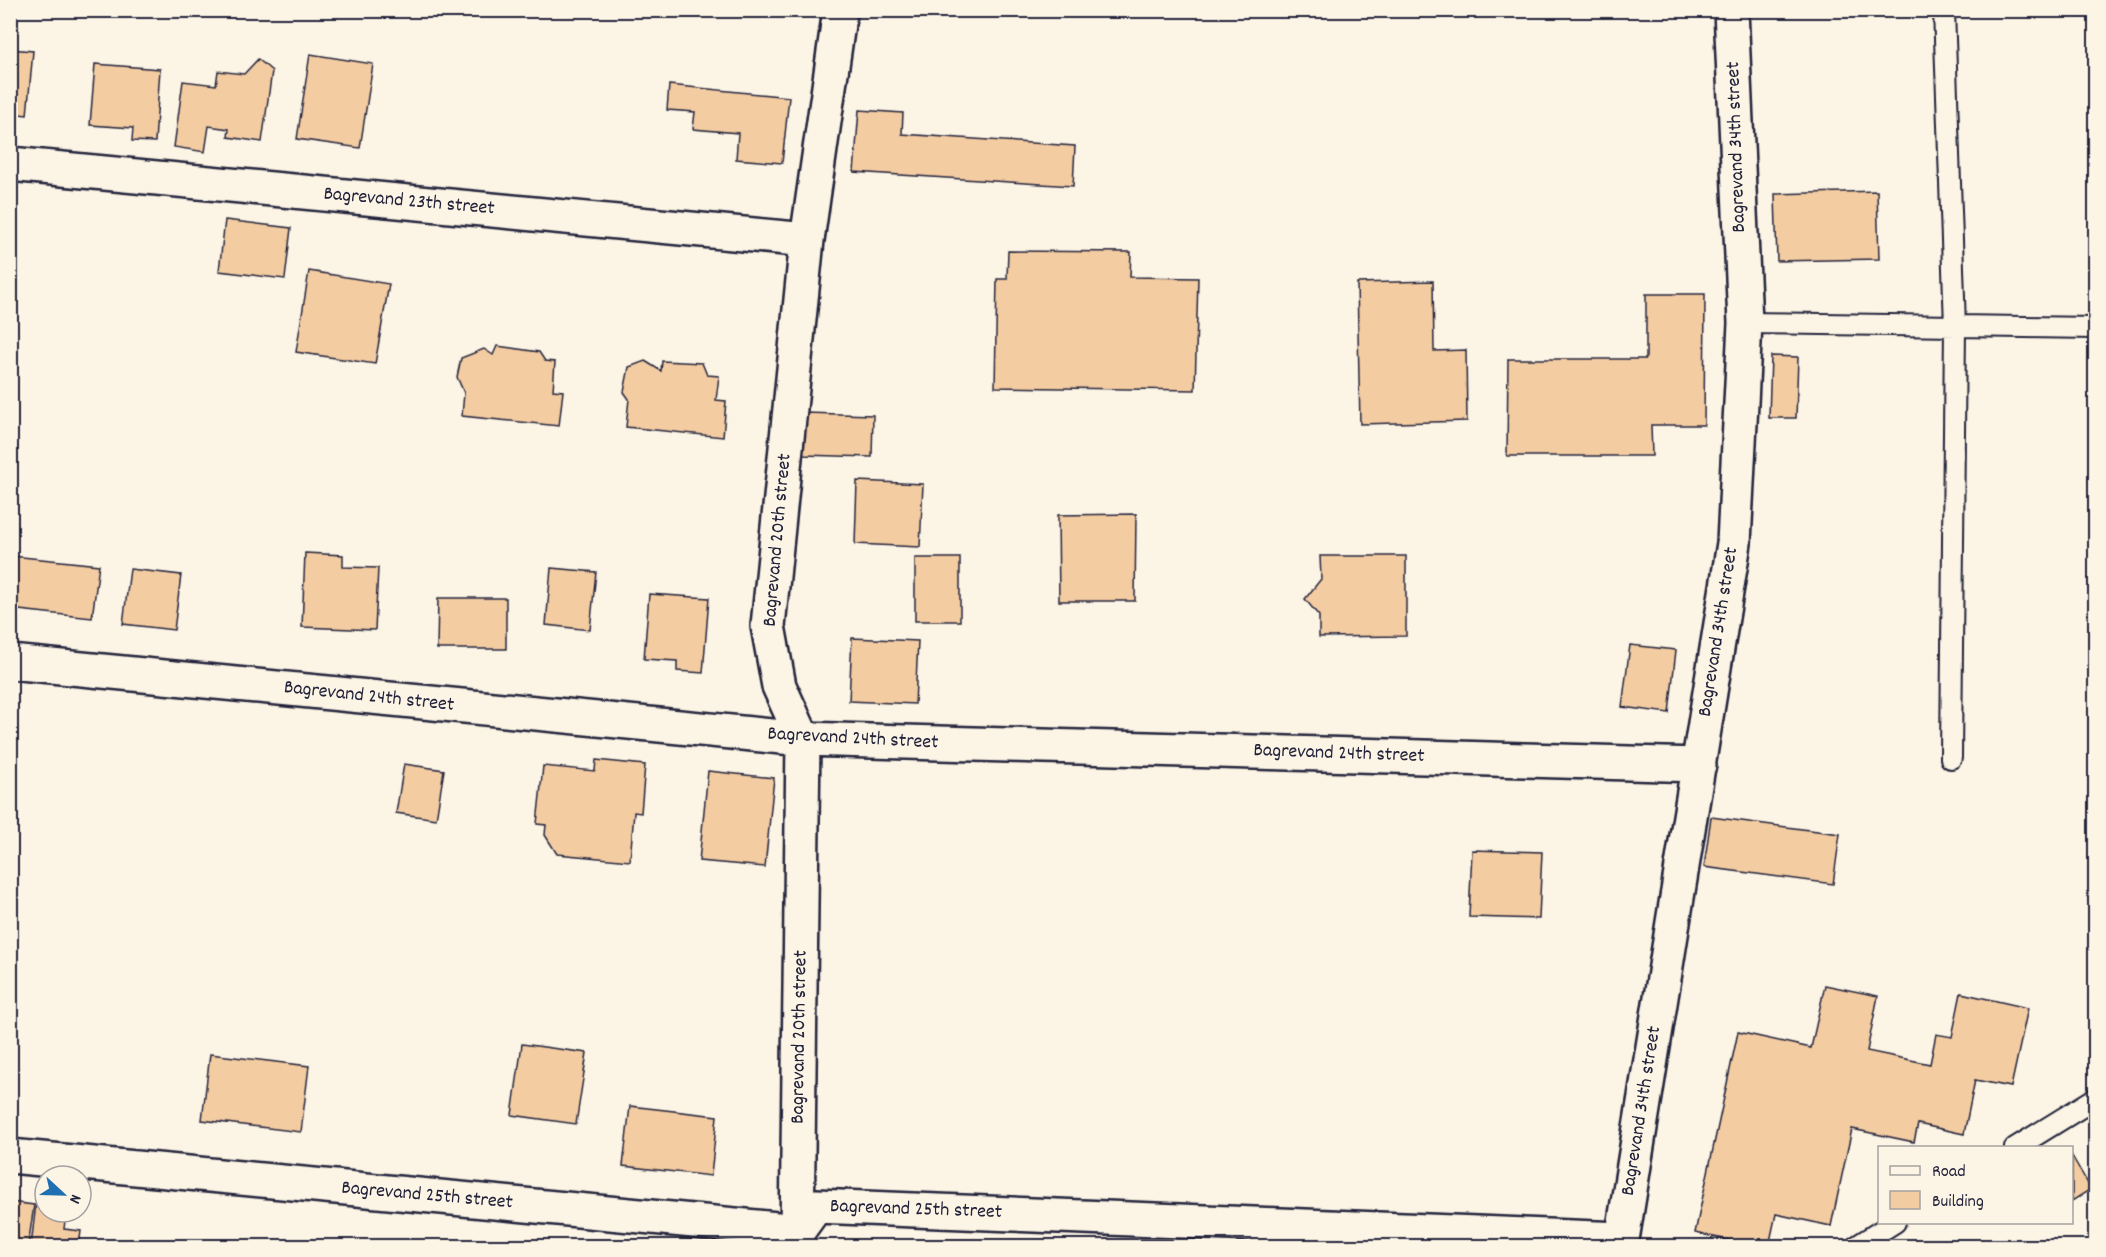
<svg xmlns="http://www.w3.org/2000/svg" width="2106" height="1257" viewBox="0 0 2106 1257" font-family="Dekko,sans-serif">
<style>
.building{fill:#f3cca2;stroke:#22223b;stroke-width:1.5}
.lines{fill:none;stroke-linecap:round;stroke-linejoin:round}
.lane-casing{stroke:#22223b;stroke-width:24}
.street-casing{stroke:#22223b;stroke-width:38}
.lane{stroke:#fcf5e5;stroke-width:20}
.street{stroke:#fcf5e5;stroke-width:33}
.labels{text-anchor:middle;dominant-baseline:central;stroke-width:4.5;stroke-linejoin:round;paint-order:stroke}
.street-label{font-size:20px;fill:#22223b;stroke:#fcf5e5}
</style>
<rect width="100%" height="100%" fill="#fcf5e5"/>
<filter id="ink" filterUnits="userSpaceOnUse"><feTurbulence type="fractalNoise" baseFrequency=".0167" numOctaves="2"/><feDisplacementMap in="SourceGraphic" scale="12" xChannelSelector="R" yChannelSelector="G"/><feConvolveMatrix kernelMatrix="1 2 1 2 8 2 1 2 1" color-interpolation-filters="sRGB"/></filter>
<g filter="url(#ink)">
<path class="building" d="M10,49l23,2 -6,64 -17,-2z
M310,54l63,10 -13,84 -63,-9z
M258,59l14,12 -10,71 -34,-5 1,-8 -20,-3 -4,26 -31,-5 9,-66 33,4 2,-14 26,3z
M95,64l65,5 -5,73 -23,-1 1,-13 -43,-3z
M669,85l120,12 -7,66 -46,-4 2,-26 -45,-4 2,-17 -28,-2z
M859,110l44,3 -1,21 173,12 -2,40 -219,-14z
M1877,191l2,68 -102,2 -2,-67z
M225,220l66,8 -6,51 -66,-8z
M1008,251l123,1 -1,25 68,1 -3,112 -200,-3 2,-108h10z
M309,271l80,13 -14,80 -79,-12z
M1433,281l1,70 32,-1 1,71 -107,3 -3,-141z
M1646,294h59l-1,131h-53l1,31h-145l1,-97h138z
M497,346l42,6 6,9 10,1 -2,28 10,1 -4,35 -97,-10 2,-23 -7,-16 4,-19 23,-9 9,6z
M1771,356l27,1 -2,61h-27z
M645,361l16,10 1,-10 40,2 5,12 12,1 -3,24 10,1 -3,36 -97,-10 3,-28 -5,-7 5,-25z
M804,413l69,2 -1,42 -70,-2z
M857,481l66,3 -3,63 -65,-3z
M1136,514l-1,87h-76l-1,-86z
M305,553l38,2v12l35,1 -3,62 -73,-3z
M12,556l87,9 -7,53 -82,-9z
M1320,556h86v80l-87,1v-21l-14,-17 16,-20z
M915,558h45v63h-45z
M551,568l45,4 -6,58 -44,-5z
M130,569l51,6 -7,55 -51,-6z
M649,594l60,4 -6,75 -26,-2v-10l-33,-2z
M438,598h68v51h-69z
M852,638l66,3 -3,63 -66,-3z
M1630,645l46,5 -7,63 -47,-6z
M596,760l49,5 -4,48 -7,-1 -4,49 -73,-7 -12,-19 1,-10 -9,-1 6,-58 52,5z
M404,764l40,6 -8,49 -40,-6z
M708,771l66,7 -9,89 -66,-6z
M1711,817l129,17 -7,50 -129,-17z
M1472,850l70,2 -3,67 -70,-2z
M1825,985l53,11 -11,55 63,13 6,-30 16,3 9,-44 67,15 -17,79 -36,-7 -11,54 -46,-10 -4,18 -62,-13 -21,97 -55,-12 -7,32h-12l-62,-13 43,-201 73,16z
M522,1044l65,9 -11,71 -64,-9z
M210,1054l99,12 -8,66 -99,-12z
M10,1059h5l-5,46z
M630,1106l87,10 -6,60 -88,-10z
M2072,1156l19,33 -19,12z
M10,1202l24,3 -6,41h-18z
M36,1203l9,1v8h21l-2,17 17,2 -2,15h-48z"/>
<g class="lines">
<defs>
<path id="lane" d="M1944,10l11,316 -4,432
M1745,323l351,5
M2015,1148l81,-50
M1857,1246l38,-24"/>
<path id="street" d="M10,164l797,76
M10,662l793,77 896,26
M10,1156l788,75 18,-25 806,33
M797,1237l6,-498 -24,-53 -11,-60 39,-386 33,-230
M1621,1246l113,-703 11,-220 -14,-313"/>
</defs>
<use href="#lane" class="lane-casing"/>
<use href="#street" class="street-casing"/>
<use href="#lane" class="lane"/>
<use href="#street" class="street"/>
</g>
</g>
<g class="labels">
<g class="street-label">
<text transform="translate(1737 147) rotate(-92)">Bagrevand 34th street</text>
<text transform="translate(409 202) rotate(5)">Bagrevand 23th street</text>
<text transform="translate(778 540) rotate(-85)">Bagrevand 20th street</text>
<text transform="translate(1719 632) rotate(-81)">Bagrevand 34th street</text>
<text transform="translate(369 697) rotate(6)">Bagrevand 24th street</text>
<text transform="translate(853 739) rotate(3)">Bagrevand 24th street</text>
<text transform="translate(1339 754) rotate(2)">Bagrevand 24th street</text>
<text transform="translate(800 1037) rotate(-89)">Bagrevand 20th street</text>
<text transform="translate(1642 1111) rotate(-81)">Bagrevand 34th street</text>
<text transform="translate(427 1196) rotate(5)">Bagrevand 25th street</text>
<text transform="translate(916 1210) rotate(2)">Bagrevand 25th street</text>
</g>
</g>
<rect width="2106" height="1257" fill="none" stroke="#fcf5e5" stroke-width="36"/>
<rect x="18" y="18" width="2070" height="1221" fill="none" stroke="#22223b" stroke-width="2" filter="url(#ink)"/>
<rect x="1878" y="1146" width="195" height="78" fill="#fcf5e5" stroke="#a5a1a1" stroke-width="1.5"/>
<rect x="1890" y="1166" width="30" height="9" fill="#fcf5e5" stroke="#a5a1a1" stroke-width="1.5"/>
<text x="1932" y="1176" font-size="18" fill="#22223b">Road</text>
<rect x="1890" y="1191" width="30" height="18" fill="#f3cca2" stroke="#a5a1a1" stroke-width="1.5"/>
<text x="1932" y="1206" font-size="18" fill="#22223b">Building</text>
<g transform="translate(63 1194) rotate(112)"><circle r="28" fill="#fcf5e5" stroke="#a5a1a1" stroke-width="1.5"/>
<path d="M0-4.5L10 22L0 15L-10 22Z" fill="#1f6fb2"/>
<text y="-9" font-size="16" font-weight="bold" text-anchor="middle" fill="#22223b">N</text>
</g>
</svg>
